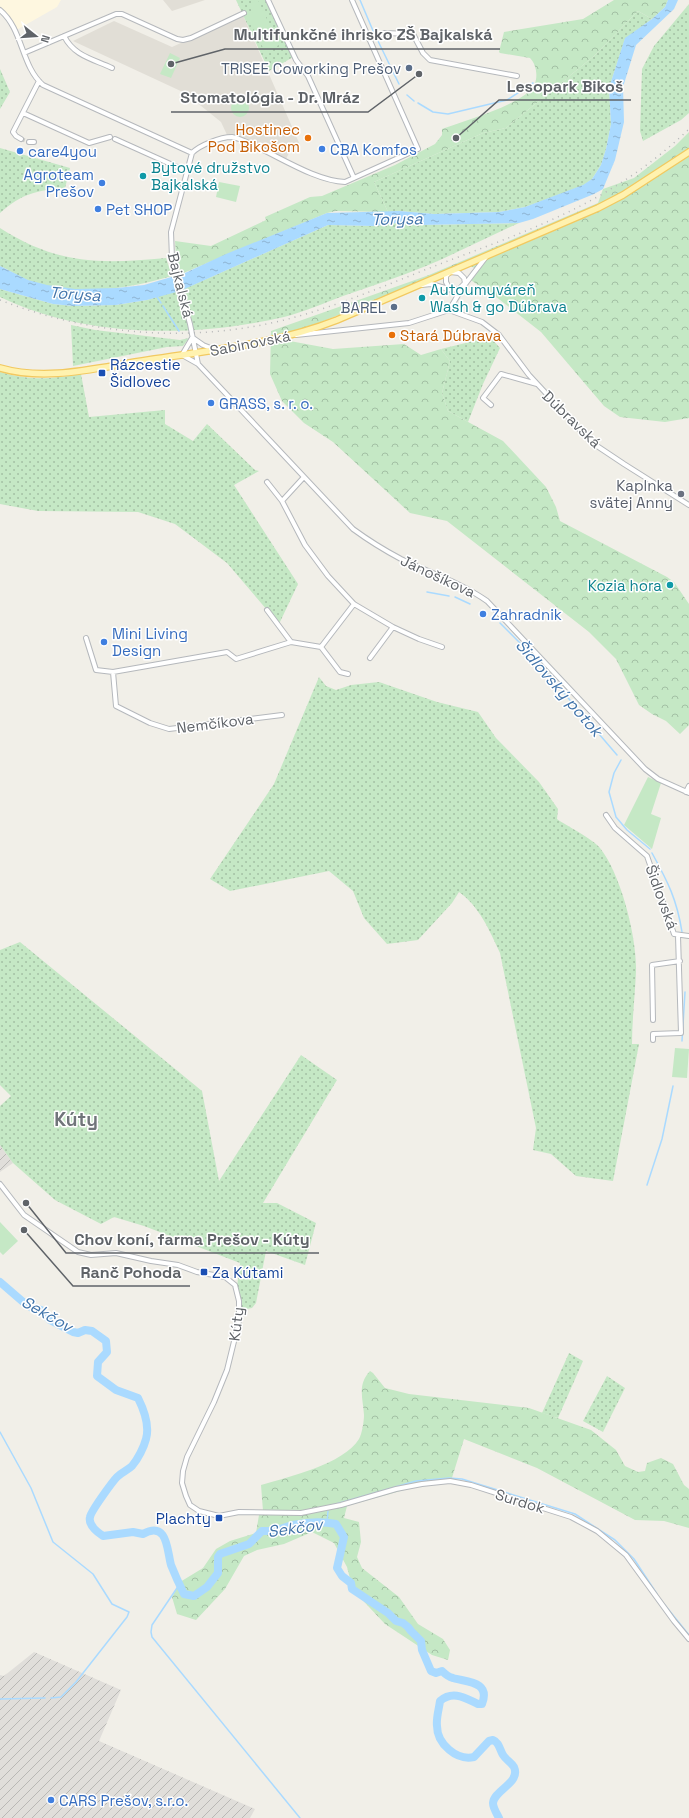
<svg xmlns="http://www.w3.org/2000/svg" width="689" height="1818" viewBox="0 0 689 1818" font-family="'Space Grotesk',sans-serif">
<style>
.commercial{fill:#fef7e0}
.industrial{fill:url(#industrial-furrows)}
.education{fill:#e1ded6}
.grass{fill:url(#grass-dots)}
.forest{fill:url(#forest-crowns)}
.park{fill:#c5e8c5}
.water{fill:url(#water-ripples)}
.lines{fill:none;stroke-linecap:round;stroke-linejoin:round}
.stream{stroke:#aadaff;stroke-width:1.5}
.river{stroke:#aadaff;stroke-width:8}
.minor-tunnel{stroke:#ccccc8;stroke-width:4;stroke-dasharray:4 2;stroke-linecap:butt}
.minor-casing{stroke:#b5b8bc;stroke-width:6}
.major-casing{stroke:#f2c960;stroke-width:8}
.minor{stroke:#fff;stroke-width:4}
.major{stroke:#fff2af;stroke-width:5.5}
.rail{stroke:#b6b7b8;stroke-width:1.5;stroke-dasharray:1 5;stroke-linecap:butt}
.service-dot{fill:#5c6f8a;stroke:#fff;stroke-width:1.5}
.food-dot{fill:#e8710a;stroke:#fff;stroke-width:1.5}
.shop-dot{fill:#3f7fe0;stroke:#fff;stroke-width:1.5}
.culture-dot{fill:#0f9aa8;stroke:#fff;stroke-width:1.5}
.transit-dot{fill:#1a4fb4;stroke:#fff;stroke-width:1.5}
.worship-dot{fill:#6b7280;stroke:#fff;stroke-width:1.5}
.labels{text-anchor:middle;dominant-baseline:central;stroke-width:3;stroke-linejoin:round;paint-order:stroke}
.service-label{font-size:15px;fill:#4e5e75;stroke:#fff;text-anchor:end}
.food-label{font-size:15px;fill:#c56008;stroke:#fff;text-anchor:end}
.shop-label{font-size:15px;fill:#366cbe;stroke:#fff;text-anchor:start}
.culture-label{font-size:15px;fill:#0d838f;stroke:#fff;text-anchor:start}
.street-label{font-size:15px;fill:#5f6368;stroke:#fff}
.transit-label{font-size:15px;fill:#164399;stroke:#fff;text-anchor:start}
.worship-label{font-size:15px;fill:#5b616d;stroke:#fff;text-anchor:end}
.water-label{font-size:16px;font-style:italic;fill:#4174aa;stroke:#fff}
.district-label{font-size:19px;font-weight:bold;fill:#70757a;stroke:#fff}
.leader{fill:none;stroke:#5f6368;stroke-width:1.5}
.callout-dot{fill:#5f6368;stroke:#fff;stroke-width:1.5}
.callout-label{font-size:16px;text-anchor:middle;font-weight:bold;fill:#5f6368;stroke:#fff;stroke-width:3;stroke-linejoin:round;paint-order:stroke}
</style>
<defs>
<pattern id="industrial-furrows" width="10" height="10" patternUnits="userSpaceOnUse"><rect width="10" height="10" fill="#e0deda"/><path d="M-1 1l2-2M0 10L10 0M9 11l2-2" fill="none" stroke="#b9b8b5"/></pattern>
<pattern id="grass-dots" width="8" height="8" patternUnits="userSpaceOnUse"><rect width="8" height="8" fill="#c5e8c5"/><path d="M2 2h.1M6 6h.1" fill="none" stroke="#a3c0a4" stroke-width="1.8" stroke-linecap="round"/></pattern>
<pattern id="forest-crowns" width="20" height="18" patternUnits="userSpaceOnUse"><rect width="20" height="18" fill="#c5e8c5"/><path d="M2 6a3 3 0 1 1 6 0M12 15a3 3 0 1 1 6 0" fill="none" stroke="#a3c0a4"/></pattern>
<pattern id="water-ripples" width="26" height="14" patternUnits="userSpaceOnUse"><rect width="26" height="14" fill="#aadaff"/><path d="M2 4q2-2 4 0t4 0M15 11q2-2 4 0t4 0" fill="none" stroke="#8eb4d2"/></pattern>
</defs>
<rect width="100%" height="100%" fill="#f1efe8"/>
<path class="commercial" d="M0,0h61l-4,7 -44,25 -6,-12 -7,-9z"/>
<path class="industrial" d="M0,1145l13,18 -13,9z
M34,1652l87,38 -22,51 156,68 -5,9h-250v-143l4,1z"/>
<path class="education" d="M163,0h42l-33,11z
M243,15l57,130 -11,8 -4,8 -23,-12 -34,-12 -7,-15 -36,-29 -112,-52 41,-20 58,26z"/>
<path class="grass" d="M236,0h32l27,56 -26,15z
M689,4v109l-8,7 -38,21 -3,-10 2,-62 12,-23z
M638,11l14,8 -27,20 -16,49 2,36 -5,25 -5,16 -9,14 -8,6 -34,13 -25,9 -26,5 -65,2 -35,-3 -11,1 -14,-30 109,-49 23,-5 88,-72z
M0,69l10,23 -10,17z
M0,148l70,20 -5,20c-30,3 -42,5 -65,25z
M396,223l24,2 99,-2c-31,14 -62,30 -93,43 -27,11 -55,20 -83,30 -19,7 -39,16 -59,21 -91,21 -199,21 -284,-20v-8l53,15 20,2 43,-1 31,-5 46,-15 135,-60 46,1z
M0,228c58,37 100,36 166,30l6,18c-45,13 -100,22 -145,4 -9,-4 -18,-10 -27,-14z
M71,325l24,5 85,10 9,-2 -6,8 -16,1 -94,19z
M490,337l10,11 -17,36 -15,38 -20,-11 -6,-18 8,-32 -9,-12z
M0,372c32,9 50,7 81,2l8,43 76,-7v14l28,17 14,-17 48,46 4,1 -25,14 64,99 -19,40 -52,-61 -52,-39 -37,-12 -100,-1 -38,-7z
M319,677l7,9 10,4 15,-5 28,-3 58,20 41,10 18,26 43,44 19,27 -1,10c10,7 36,20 43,29 21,26 37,90 36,123 -1,25 -4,49 -4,73h7l-26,137 -37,-5 -25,-22 -18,-4 3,-22 -36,-175c-10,-22 -21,-47 -41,-61l-7,11 -34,37 -31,4 -23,-26 -11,-27 -24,-20 -99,20 -20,-12 64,-95z
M20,942l182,149 17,90 82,-126 36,25 -74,123h14l39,20 -11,42 -39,-14 -10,52 -4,5 -11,2 -4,-23 3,-24 -96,-37 -30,-9 -13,7 -46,-24 -42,-37 -13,-18v-39l11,-10 -11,-11v-135z
M569,1353l14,8 -25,57 -16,-5z
M607,1376l18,12 -22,44 -20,-11z"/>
<path class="forest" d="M614,0h54l-3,7 -13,12 -14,-8 -44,45 -88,72 -23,5 -109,49 14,30 -52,-1 -9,2 -146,61 -5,-19 -1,-14 36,5 55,-26 -1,-3 45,-20 12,-1 73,-31 40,-21 7,-9v-6c25,-9 68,-21 88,-38 9,-8 8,-25 0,-33l-30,-5 -1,-1 5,-20 79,-13z
M689,132v286l-24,4 -45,-5 -16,-11 -63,-74 -46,-36 -26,-17 8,-10 -12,-5 -186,75 54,10 71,-5 17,11 20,-6 9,12 -8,32 6,18 55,30 43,46 10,20 4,14 107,56 7,5 15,22v121l-9,9 -14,-13 -14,-7 -13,-9 -23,-46 -27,-27 -142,-111 -37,-8 -77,-71 -29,-19 -22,-22 -12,-27 1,-43 158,-56 169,-72 5,-14 31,-11 41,-32z
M370,1371l3,2 12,15 24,6 120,14 62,22 25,20 9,16 13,6 7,-1 2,-8 14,-5 12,6 11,21 5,4v39l-25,-7 -29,-1 -98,-52 -73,-29 -13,42 -40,7 -64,18 -3,12 15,4 2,20 -4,15 5,11 37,29 19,27 25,15 7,11 -2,10 -16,-5 -47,-31 -32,-34 -6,-23 -13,-24 -22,-11 -28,12 -27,6 -13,6 -19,33 -29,31 -19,-6 -5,-17 8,-15 23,-14 13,-19 14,-8 26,-8 3,-18 4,-4 -2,-26c27,-8 83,-21 98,-46 3,-5 5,-18 5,-24 -1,-17 -7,-30 6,-44z"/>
<path class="park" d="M258,0l21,45 -14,7 -18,-37 7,-3 -4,-8z
M170,53l10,5 -9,20 -11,-4z
M231 108a9 9 0 1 1 18 0a9 9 0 1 1-18 0Z
M219,182l21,4 -4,16 -20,-5z
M648,777l13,6 -10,31 10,4 -9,31 -28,-24z
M675,1048l14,1 -2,29 -15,-1z
M0,1222l18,19 -15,14 -3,-3z"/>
<path class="water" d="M668,0h10l-4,9 -38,36 -13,42 1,35 -9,38 -12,29 -9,5 -61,25 -14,4 -99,2 -24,-2 -22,3 -46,-1 -148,66 -33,9 -31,5 -43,1 -20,-2 -53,-15v-23l28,14 19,5 28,4 42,-1 27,-3 41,-12 41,-19 101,-41 72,-2 35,3 65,-2 26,-5 58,-22 9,-6 9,-14 5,-16 5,-25 -2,-36 16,-50 27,-19 13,-12z"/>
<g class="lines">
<path class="stream" d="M360,0l14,33
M377,39l22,45
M407,95l7,6
M418,103l15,9 15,2 59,-14 26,-17
M157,297l4,6
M163,306l16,25
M427,592l22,4
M455,597l15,7
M500,623l28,28 89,104
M621,760l-7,13 -5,19 7,25 11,13 23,19
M652,853c16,29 25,47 30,79
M682,1041l3,-49
M647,1185l15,-46 11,-53
M0,1432l31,56 22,54 40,32 19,30 17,8 -2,5 -51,65 -15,15 -10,1
M329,1506l87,-25 33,-3 13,1 113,35 40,26 19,19 23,35
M327,1522l1,-11
M179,1585l-27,40 -1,7 1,5 148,181
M660,1599l29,36
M0,1699l45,-1"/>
<path class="river" d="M0,1282l22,19 10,7 9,2 9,10 23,12 5,1 7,-3 7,1 14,10 1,11 -9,10 -1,14 19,14 22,8c6,12 12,27 8,41 -2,8 -8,20 -14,27 -4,4 -10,6 -15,11 -4,4 -26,34 -27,40 -2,8 7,15 13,19l30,-4 10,2c25,-14 24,17 28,31 4,10 8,19 13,29l10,2 13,-9 11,-14v-16l2,-3 29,-10 13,-13c14,1 19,-3 31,-6 14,-3 29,-4 43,-1l8,13 -7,31 5,8 9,7 1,6 36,24 8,8 7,2 5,4 3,4 10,10 1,9 9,21 5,2 6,-2c3,3 7,6 11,7 13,4 38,3 29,26h-4c-13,-6 -25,-14 -38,-3 -1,8 -4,17 -3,25 0,18 20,35 37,31l15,-16 4,-1c6,2 7,10 10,15 3,5 8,7 11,12 7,16 -20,23 -21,36 0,5 4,11 6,15"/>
<path class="minor-tunnel" d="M21,139l8,3"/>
<defs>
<path id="minor" d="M268,0l28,60 12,16 46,102
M352,0l66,149 -73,33c-28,-1 -62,-23 -88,-35 -7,-3 -17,-9 -25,-10 -12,0 -32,8 -40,16l-21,79 1,26 18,66 8,40 155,165c15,11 31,21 48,30 29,14 59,23 86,42l158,168 13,10 31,14
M0,10c23,19 21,56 43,75l149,68
M64,36c10,20 29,23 48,32
M369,39l15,-6 29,1 10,19 7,7 87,16
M24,53l92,-39h6l55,25 6,1 8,-2 53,-25
M23,113l66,30 21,-6
M21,139l-5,-3 -3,-4 26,-51
M115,139l71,32
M29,142h5
M422,285l9,-1 21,6 7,-1 6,-6 -1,-5 -5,-5 -9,-1 -4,4v6l4,7
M449,310l14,-23 23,-30
M296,335l113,-12 40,-13 33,12 17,13 30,40 51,55 17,16 27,18 65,41
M192,338l-10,17 16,9
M193,338l10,7 10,4
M491,405l-8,-7 18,-24 36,10
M304,477l-22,24 23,44 23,31 26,28 39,23 26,12 23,8
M267,482l15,19
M267,610l24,32
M86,638l10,32 17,2 3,34 34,17 19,6 113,-14
M321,647l33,-43
M370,658l23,-31
M113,672l114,-20 9,7 55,-17 30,5 19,25 8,2
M686,792l3,-6
M606,815l9,13 32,28 27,78 15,2
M653,1020l-1,-55 28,-4
M653,1040v-6l28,-1 -3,-97
M0,1184l24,31 54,37 13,3 25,-2 35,8 27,4 19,7 28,5 10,8 4,16v20l-12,49 -13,32 -27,55 -4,14 -1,12 4,13 4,9 9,6 20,5 20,-4 62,1 40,-8 55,-16 26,-5 28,-3 21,4 100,32 26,14 29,24 48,66 15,18"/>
<path id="major" d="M0,368c48,14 99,-1 148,-8 64,-10 128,-16 189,-40l261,-112 25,-13 66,-43"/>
</defs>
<use href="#minor" class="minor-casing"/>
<use href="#major" class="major-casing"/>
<use href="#minor" class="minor"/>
<use href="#major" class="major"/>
<path class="rail" d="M0,300c93,36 195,44 292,18 55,-15 108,-39 161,-59 91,-34 164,-61 236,-130"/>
</g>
<g class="service-dot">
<circle cx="409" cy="68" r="4"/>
<circle cx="394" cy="307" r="4"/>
</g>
<g class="food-dot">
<circle cx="308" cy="138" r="4"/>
<circle cx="392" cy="335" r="4"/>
</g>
<g class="shop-dot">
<circle cx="322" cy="149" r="4"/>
<circle cx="20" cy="151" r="4"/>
<circle cx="102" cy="183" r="4"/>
<circle cx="98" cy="209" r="4"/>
<circle cx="211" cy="403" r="4"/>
<circle cx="483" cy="614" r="4"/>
<circle cx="104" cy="642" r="4"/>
<circle cx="51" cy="1800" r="4"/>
</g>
<g class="culture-dot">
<circle cx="143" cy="176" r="4"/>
<circle cx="422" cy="298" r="4"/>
<circle cx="670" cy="585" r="4"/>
</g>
<g class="transit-dot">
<rect x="98" y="369" width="8" height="8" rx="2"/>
<rect x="200" y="1268" width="8" height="8" rx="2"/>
<rect x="215" y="1514" width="8" height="8" rx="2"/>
</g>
<circle class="worship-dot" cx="681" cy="494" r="4"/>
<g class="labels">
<g class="service-label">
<text x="401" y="68">TRISEE Coworking Prešov</text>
<text x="386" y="307">BAREL</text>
</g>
<g class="food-label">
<text x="300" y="129">Hostinec<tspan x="300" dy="17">Pod Bikošom</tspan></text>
<text x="400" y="335" text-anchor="start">Stará Dúbrava</text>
</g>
<g class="shop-label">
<text x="330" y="149">CBA Komfos</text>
<text x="28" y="151">care4you</text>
<text x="94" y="174" text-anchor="end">Agroteam<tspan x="94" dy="17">Prešov</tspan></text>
<text x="106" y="209">Pet SHOP</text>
<text x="219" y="403">GRASS, s. r. o.</text>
<text x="491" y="614">Zahradnik</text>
<text x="112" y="633">Mini Living<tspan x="112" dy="17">Design</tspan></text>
<text x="59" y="1800">CARS Prešov, s.r.o.</text>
</g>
<g class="culture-label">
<text x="151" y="167">Bytové družstvo<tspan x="151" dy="17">Bajkalská</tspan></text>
<text x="430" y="289">Autoumyváreň<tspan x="430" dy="17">Wash &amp; go Dúbrava</tspan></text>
<text x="662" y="585" text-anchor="end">Kozia hora</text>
</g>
<g class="street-label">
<text transform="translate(181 285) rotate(76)">Bajkalská</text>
<text transform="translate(250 343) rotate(-11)">Sabinovská</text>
<text transform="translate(572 419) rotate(44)">Dúbravská</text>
<text transform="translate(438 576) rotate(25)">Jánošíkova</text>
<text transform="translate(215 723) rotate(-7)">Nemčíkova</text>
<text transform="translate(662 897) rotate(70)">Šidlovská</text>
<text transform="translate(236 1324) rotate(-83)">Kúty</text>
<text transform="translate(520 1501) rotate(17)">Surdok</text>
</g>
<g class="transit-label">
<text x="110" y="364">Rázcestie<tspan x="110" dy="17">Šidlovec</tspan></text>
<text x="212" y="1272">Za Kútami</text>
<text x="211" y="1518" text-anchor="end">Plachty</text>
</g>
<g class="worship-label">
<text x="673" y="485">Kaplnka<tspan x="673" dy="17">svätej Anny</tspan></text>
</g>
<g class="water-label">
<text transform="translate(397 219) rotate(-1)">Torysa</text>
<text transform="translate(75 294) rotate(4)">Torysa</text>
<text transform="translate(559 688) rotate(49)">Šidlovský potok</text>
<text transform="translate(47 1314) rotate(30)">Sekčov</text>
<text transform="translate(295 1528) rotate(-8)">Sekčov</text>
</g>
<g class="district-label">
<text x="76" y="1119">Kúty</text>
</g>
</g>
<path class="leader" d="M171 64L225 49H500M456 138L499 100H631M419 74L368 112H171M26 1203L66 1253H319M24 1230L73 1286H190"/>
<g class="callout-dot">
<circle cx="171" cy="64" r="4"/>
<circle cx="456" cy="138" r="4"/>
<circle cx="419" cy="74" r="4"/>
<circle cx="26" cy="1203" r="4"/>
<circle cx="24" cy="1230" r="4"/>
</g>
<g class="callout-label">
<text x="363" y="40">Multifunkčné ihrisko ZŠ Bajkalská</text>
<text x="565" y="92">Lesopark Bikoš</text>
<text x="270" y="103">Stomatológia - Dr. Mráz</text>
<text x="192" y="1245">Chov koní, farma Prešov - Kúty</text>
<text x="131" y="1278">Ranč Pohoda</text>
</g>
<g transform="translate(36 36) rotate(107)" stroke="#ffffff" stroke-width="3" paint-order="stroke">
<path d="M0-3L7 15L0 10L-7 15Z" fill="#5f6368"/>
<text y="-6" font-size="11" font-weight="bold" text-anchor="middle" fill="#5f6368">N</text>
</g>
</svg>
